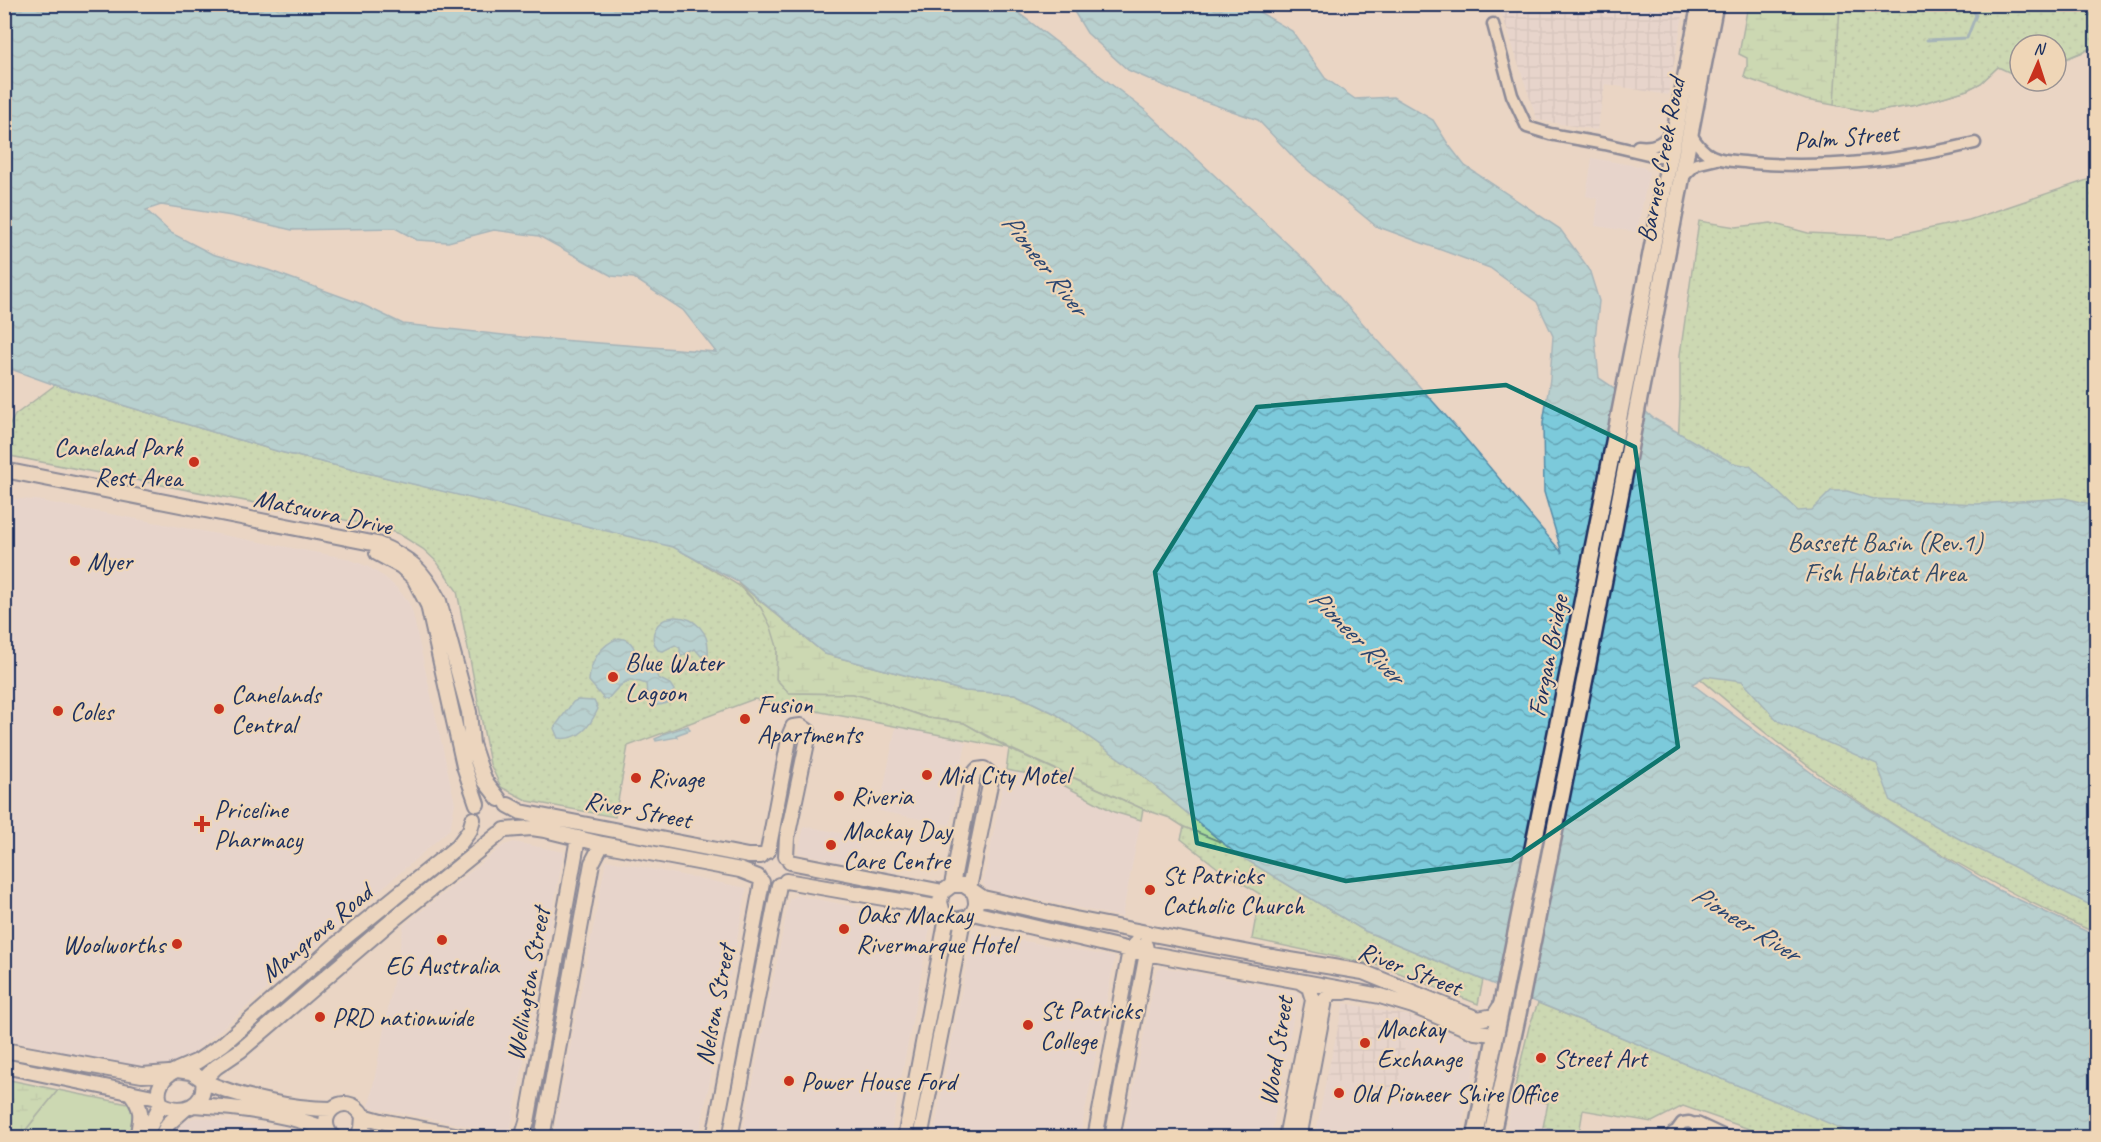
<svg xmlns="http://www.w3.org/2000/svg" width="2101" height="1142" viewBox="0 0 2101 1142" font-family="Caveat,sans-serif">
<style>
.built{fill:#e5d3d3}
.industrial{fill:url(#industrial-grid)}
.green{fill:#a8db9c;stroke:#62857d;stroke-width:1.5}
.wetland{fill:url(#wetland-marsh);stroke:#62857d;stroke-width:1.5}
.park{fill:url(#park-dots);stroke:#62857d;stroke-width:1.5}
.water{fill:url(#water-waves);stroke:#558ca9;stroke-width:1.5;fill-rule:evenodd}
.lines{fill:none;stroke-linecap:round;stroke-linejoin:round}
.stream{stroke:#558ca9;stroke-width:3}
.minor-casing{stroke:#1b2f5e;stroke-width:15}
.tertiary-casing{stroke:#1b2f5e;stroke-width:18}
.secondary-casing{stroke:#1b2f5e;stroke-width:20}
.minor{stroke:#efd6b7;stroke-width:10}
.tertiary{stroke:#efd6b7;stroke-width:14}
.secondary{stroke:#efd6b7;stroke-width:15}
.marked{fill:none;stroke:#0f766e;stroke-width:4.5;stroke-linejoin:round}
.poi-dot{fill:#c8321e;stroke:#efd6b7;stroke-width:2}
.labels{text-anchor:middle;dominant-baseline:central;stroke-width:4.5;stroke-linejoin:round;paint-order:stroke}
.street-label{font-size:26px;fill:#1b2f5e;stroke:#efd6b7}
.poi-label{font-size:26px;fill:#1b2f5e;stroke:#efd6b7;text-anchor:start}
.park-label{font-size:26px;fill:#304967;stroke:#efd6b7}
.water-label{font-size:27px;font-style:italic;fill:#2a4671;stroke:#efd6b7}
</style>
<defs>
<pattern id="industrial-grid" width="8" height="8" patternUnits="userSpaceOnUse" patternTransform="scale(1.5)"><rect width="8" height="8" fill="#e5d3d3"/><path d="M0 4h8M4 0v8" fill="none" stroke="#c4b5b8"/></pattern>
<pattern id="wetland-marsh" width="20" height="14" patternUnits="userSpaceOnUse" patternTransform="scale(1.5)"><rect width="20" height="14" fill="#a8db9c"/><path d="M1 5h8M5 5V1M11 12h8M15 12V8" fill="none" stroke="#90bc89"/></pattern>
<pattern id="park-dots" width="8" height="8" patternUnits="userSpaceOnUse" patternTransform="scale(1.5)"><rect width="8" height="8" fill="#a8db9c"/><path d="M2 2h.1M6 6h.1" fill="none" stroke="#90bc89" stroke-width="1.8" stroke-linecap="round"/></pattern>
<pattern id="water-waves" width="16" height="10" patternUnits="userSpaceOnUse" patternTransform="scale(1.5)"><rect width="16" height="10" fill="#7ccadb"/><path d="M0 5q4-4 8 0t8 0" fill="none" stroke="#65a4b5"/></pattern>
</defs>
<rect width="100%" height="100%" fill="#ead5c4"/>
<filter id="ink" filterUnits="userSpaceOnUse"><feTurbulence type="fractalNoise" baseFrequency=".0167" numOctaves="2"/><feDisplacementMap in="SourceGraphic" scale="12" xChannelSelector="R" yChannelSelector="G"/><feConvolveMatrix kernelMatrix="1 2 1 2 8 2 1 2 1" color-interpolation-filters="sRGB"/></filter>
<g filter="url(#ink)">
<path class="built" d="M1592,158l51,9 6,5 -12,60 -42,-6 3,-27 -12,-3z
M4,498l32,2 310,58 21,8 19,12 13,12 10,13 4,11 42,189 -5,26 -256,224 -39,18 -150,-31z
M896,726l63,13 7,4 -16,82 -71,-14z
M1006,770l44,8 64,34 27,8 -19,97 -135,-28 -4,-5z
M804,826l57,11 -5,28 -58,-12z
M514,842l50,10 -53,276 -7,5 -135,-26 35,-182 100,-80z
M606,860l141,28 -48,249h-146z
M796,895l101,20 34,8 -41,214h-148l47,-237z
M973,932l142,25 -35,180h-147z
M1163,967l135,26 -27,144h-147l32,-166z
M1411,1016l59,26 6,4 1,8 -17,83 -145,1 11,-58 70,12z
M1513,1095l35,8 -4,24 35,7 -1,4h-74z
M197,1117l10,1 111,19h-145l6,-10 8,-7z"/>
<path class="industrial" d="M1499,5h186l-17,90 -63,-11 -8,46 -60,-10z
M1344,1003l67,13 -15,77 -70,-13z"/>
<path class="green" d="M58,1090l70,14 5,9 -4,24h-109z"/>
<path class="wetland" d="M1748,5h348v42l-40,16v-18h-36v29l-22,-7 -17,16 -14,7 -51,15 -43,7 -67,-12 -60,-22 -2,-2 3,-10v-8l-8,-4z
M738,583l87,71 140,37 50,3 41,20 77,54 90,75 -39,-16 -14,-9 -27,-9 -134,-61 -45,-25 -36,-5 -56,-19 -19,-5 -64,-1 -13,-14 1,-32 -16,-39z
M5,1079l53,11 -38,47h-15z"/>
<path class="park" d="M1840,5h256v41l-40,17v-18h-36v29l-9,-1 -13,-6 -17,16 -14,7 -51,15 -43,7 -39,-7z
M2096,177v756c-80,-35 -165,-83 -238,-132 -67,-44 -128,-97 -189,-149l11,-251v-46l19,-134 37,6 35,-4 37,10 83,4 78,-17z
M55,385l225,67 393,94 65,39 23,23 10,19 6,20 -1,32 13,14 64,1 19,5 56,19 36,5 44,25 -254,-49 -126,47 -13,71 -87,-16 -27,-14 -11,-23 -33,-173 -20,-29 -14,-13 -24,-15 -23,-8 -371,-71 -1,-19 11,-21z
M1009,749l134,60 -2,11 -27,-8 -64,-34 -44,-8z
M1184,827l39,16 12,10 130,78 118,49 -5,24 -94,-37 -132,-28 8,-45 -41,-25 -38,-30z
M1538,1003l307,126 17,8h-97l-13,-7 -69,-24 -31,16 -69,-12 -4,24 -36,-7 5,-24 -35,-8 16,-68z"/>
<path class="water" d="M5,5h1003l138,106 166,156 142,158 108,128 -18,-61 -1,-69 7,-44 3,-43 -16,-34 -47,-34 -114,-42 -77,-63 -41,-43 -77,-27 -53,-23 -41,-37 -17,-28h177l45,26 33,47 30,21 38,-2 40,23 15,24 17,22 95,63 29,40 10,32 -4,38 4,39 35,23 19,17 59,34 21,11 17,3 48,45 14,-1 19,-19h16l27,8 103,5 87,-6 32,7v403l-124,-62 -81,-45 -14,-37 -99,-43 -36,-40 -37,-5 -13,8 125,93 177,111 102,48v201h-234l-497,-206 -130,-78 -102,-85 -77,-54 -41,-20 -50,-3 -140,-37 -87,-72 -65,-35 -393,-95 -225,-67 -50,-18zM161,205l71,11 60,14 103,-2 22,12 31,2 46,-12 45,6 73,40 22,2 49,32 33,42 -194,-15 -119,-13 -44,-21 -91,-33 -56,-16 -41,-21 -25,-23z
M674,617c22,-1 36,16 34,38l-7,1 -6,-7 -13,7 -2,-2v-6l-5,-3 -12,6 -5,-1c-11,-15 -1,-31 16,-33z
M619,638c20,3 12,16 23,24 4,3 9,4 13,8l3,8 12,6 4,6 -4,11c-7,4 -18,7 -22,-2 -2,-4 -1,-11 -2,-15 -19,-8 -27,1 -38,15h-4l-15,-18c1,-19 11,-36 30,-43z
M577,700l17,1 4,8c-8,17 -18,32 -40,29l-4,-10 19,-26z
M688,726l2,4 -14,5 1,2 -21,4 -1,-2 7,-3 1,-2z"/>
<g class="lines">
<path class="stream" d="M1927,40l40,-2 9,-23 -7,-11"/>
<defs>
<path id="minor" d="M1493,24l19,71 15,32 23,7 55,10 64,15
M1691,134c5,9 11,18 21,22 12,6 28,5 41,7 72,6 152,-3 222,-20
M1638,146c17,2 27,-3 35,-19
M1682,178l14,-14 21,-5
M1674,1134l8,-11 7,-1 8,3"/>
<path id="tertiary" d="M4,470l373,74c32,13 46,26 62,57l30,111 3,32 6,18 7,19 14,18
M377,553l24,13 13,12 14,27 36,161 13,38
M508,805l13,7 227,44h13
M505,830l27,-2 13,2 57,14 138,26 18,7
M768,851l22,-117 3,-7 8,-1 7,5v7l-21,100 -1,18
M790,862l153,30
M786,881l155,27
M952,885l21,-110 4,-5 7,-1 5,4 2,7 -22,108
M974,893c4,10 2,17 -5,24l-14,3 -12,-7 -3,-11 1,-5 2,-5 9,-7h12l19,13 92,21 191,37 97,16 115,47 16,-3 9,-14
M973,913l157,37 250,46 33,10 62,26 21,2
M4,1050l138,25 27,-2
M4,1066l154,32
M177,1070l21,-9 25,-17 114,-100 121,-98 12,-16 3,-11
M177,1070l14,2 12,8c4,27 -22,35 -42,24 -7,-14 2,-29 16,-34z
M203,1080l13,-13 25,-17 154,-132 104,-84
M203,1081c35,16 89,28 128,28
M130,1092c14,18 11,25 7,46
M193,1105c43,2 93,9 134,24
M363,1116l18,5 90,17
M1697,1125l28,13
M360,1133l24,5
M1673,1137l1,-3
M144,1138l17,-34
M161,1138l7,-14 17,-15
M334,1138c-24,-21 12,-51 29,-22l-1,13 -6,9
M522,1138l5,-16 51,-284
M542,1138l50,-275 10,-19
M714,1138l48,-256
M730,1138l49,-253
M905,1138l42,-221
M920,1138l43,-218
M1095,1138l35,-188 5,-6
M1112,1138l35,-185 -2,-8
M1286,1138l27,-138 -4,-13 -10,-6
M1299,1138l26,-138 7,-8h13"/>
<path id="secondary" d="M1475,1138l130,-650 95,-484
M1491,1138l27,-124 70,-351 127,-659"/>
</defs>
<use href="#minor" class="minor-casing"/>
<use href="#tertiary" class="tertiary-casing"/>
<use href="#secondary" class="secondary-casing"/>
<use href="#minor" class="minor"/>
<use href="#tertiary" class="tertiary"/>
<use href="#secondary" class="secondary"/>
</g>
</g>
<path d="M0 0H2101V1142H0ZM1506,385l129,62 43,300 -166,113 -166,21 -149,-38 -42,-271 102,-165z" fill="#ead5c4" fill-opacity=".55" fill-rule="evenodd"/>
<path class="marked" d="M1506,385l129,62 43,300 -166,113 -166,21 -149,-38 -42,-271 102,-165z"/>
<g class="poi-dot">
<circle cx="194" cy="462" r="6"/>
<circle cx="75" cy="561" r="6"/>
<circle cx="613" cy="677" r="6"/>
<circle cx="219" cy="709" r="6"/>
<circle cx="58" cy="711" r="6"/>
<circle cx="745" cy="719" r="6"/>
<circle cx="927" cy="775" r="6"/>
<circle cx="636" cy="778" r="6"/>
<circle cx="839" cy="796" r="6"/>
<path d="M199 815h6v6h6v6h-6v6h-6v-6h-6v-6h6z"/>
<circle cx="831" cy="845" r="6"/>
<circle cx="1150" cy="890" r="6"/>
<circle cx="844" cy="929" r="6"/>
<circle cx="442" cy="940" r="6"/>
<circle cx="177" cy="944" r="6"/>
<circle cx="320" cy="1017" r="6"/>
<circle cx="1028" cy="1025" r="6"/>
<circle cx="1365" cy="1043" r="6"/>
<circle cx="1541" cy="1058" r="6"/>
<circle cx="789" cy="1081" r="6"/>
<circle cx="1339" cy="1093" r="6"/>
</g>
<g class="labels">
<g class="street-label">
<text transform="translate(1846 137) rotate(-5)">Palm Street</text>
<text transform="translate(1661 160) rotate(-79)">Barnes Creek Road</text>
<text transform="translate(323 512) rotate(12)">Matsuura Drive</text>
<text transform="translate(1548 656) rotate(-79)">Forgan Bridge</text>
<text transform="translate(638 810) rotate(11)">River Street</text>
<text transform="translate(316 933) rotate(-40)">Mangrove Road</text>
<text transform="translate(1410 969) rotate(21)">River Street</text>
<text transform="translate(528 984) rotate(-80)">Wellington Street</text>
<text transform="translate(715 1005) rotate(-79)">Nelson Street</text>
<text transform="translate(1276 1051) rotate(-81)">Wood Street</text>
</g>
<g class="poi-label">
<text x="182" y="447" text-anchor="end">Caneland Park<tspan x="182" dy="30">Rest Area</tspan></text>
<text x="87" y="561">Myer</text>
<text x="625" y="662">Blue Water<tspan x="625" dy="30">Lagoon</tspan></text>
<text x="231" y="694">Canelands<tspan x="231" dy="30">Central</tspan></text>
<text x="757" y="704">Fusion<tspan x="757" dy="30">Apartments</tspan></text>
<text x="70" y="711">Coles</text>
<text x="939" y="775">Mid City Motel</text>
<text x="648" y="778">Rivage</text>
<text x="851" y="796">Riveria</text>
<text x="214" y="809">Priceline<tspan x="214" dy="30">Pharmacy</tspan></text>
<text x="843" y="830">Mackay Day<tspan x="843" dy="30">Care Centre</tspan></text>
<text x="1162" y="875">St Patricks<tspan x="1162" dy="30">Catholic Church</tspan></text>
<text x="856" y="914">Oaks Mackay<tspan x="856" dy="30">Rivermarque Hotel</tspan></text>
<text x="165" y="944" text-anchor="end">Woolworths</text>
<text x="442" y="965" text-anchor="middle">EG Australia</text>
<text x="1040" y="1010">St Patricks<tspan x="1040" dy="30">College</tspan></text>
<text x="332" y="1017">PRD nationwide</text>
<text x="1377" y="1028">Mackay<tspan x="1377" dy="30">Exchange</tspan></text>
<text x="1553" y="1058">Street Art</text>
<text x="801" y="1081">Power House Ford</text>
<text x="1351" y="1093">Old Pioneer Shire Office</text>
</g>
<g class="park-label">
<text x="1885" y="542">Bassett Basin (Rev.1)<tspan x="1885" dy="30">Fish Habitat Area</tspan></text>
</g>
<g class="water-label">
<text transform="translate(1045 264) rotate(52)">Pioneer River</text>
<text transform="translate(1357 636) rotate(45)">Pioneer River</text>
<text transform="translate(1746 923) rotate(32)">Pioneer River</text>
</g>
</g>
<rect width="2101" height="1142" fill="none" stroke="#efd6b7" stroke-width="24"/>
<rect x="12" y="12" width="2077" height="1118" fill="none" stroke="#1b2f5e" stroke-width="2" filter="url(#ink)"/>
<g transform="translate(2038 63) rotate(3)"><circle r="28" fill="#efd6b7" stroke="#9a9393" stroke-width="1.5"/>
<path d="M0-4.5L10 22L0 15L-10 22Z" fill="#c8321e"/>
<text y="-9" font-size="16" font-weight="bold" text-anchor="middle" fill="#1b2f5e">N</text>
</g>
</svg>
